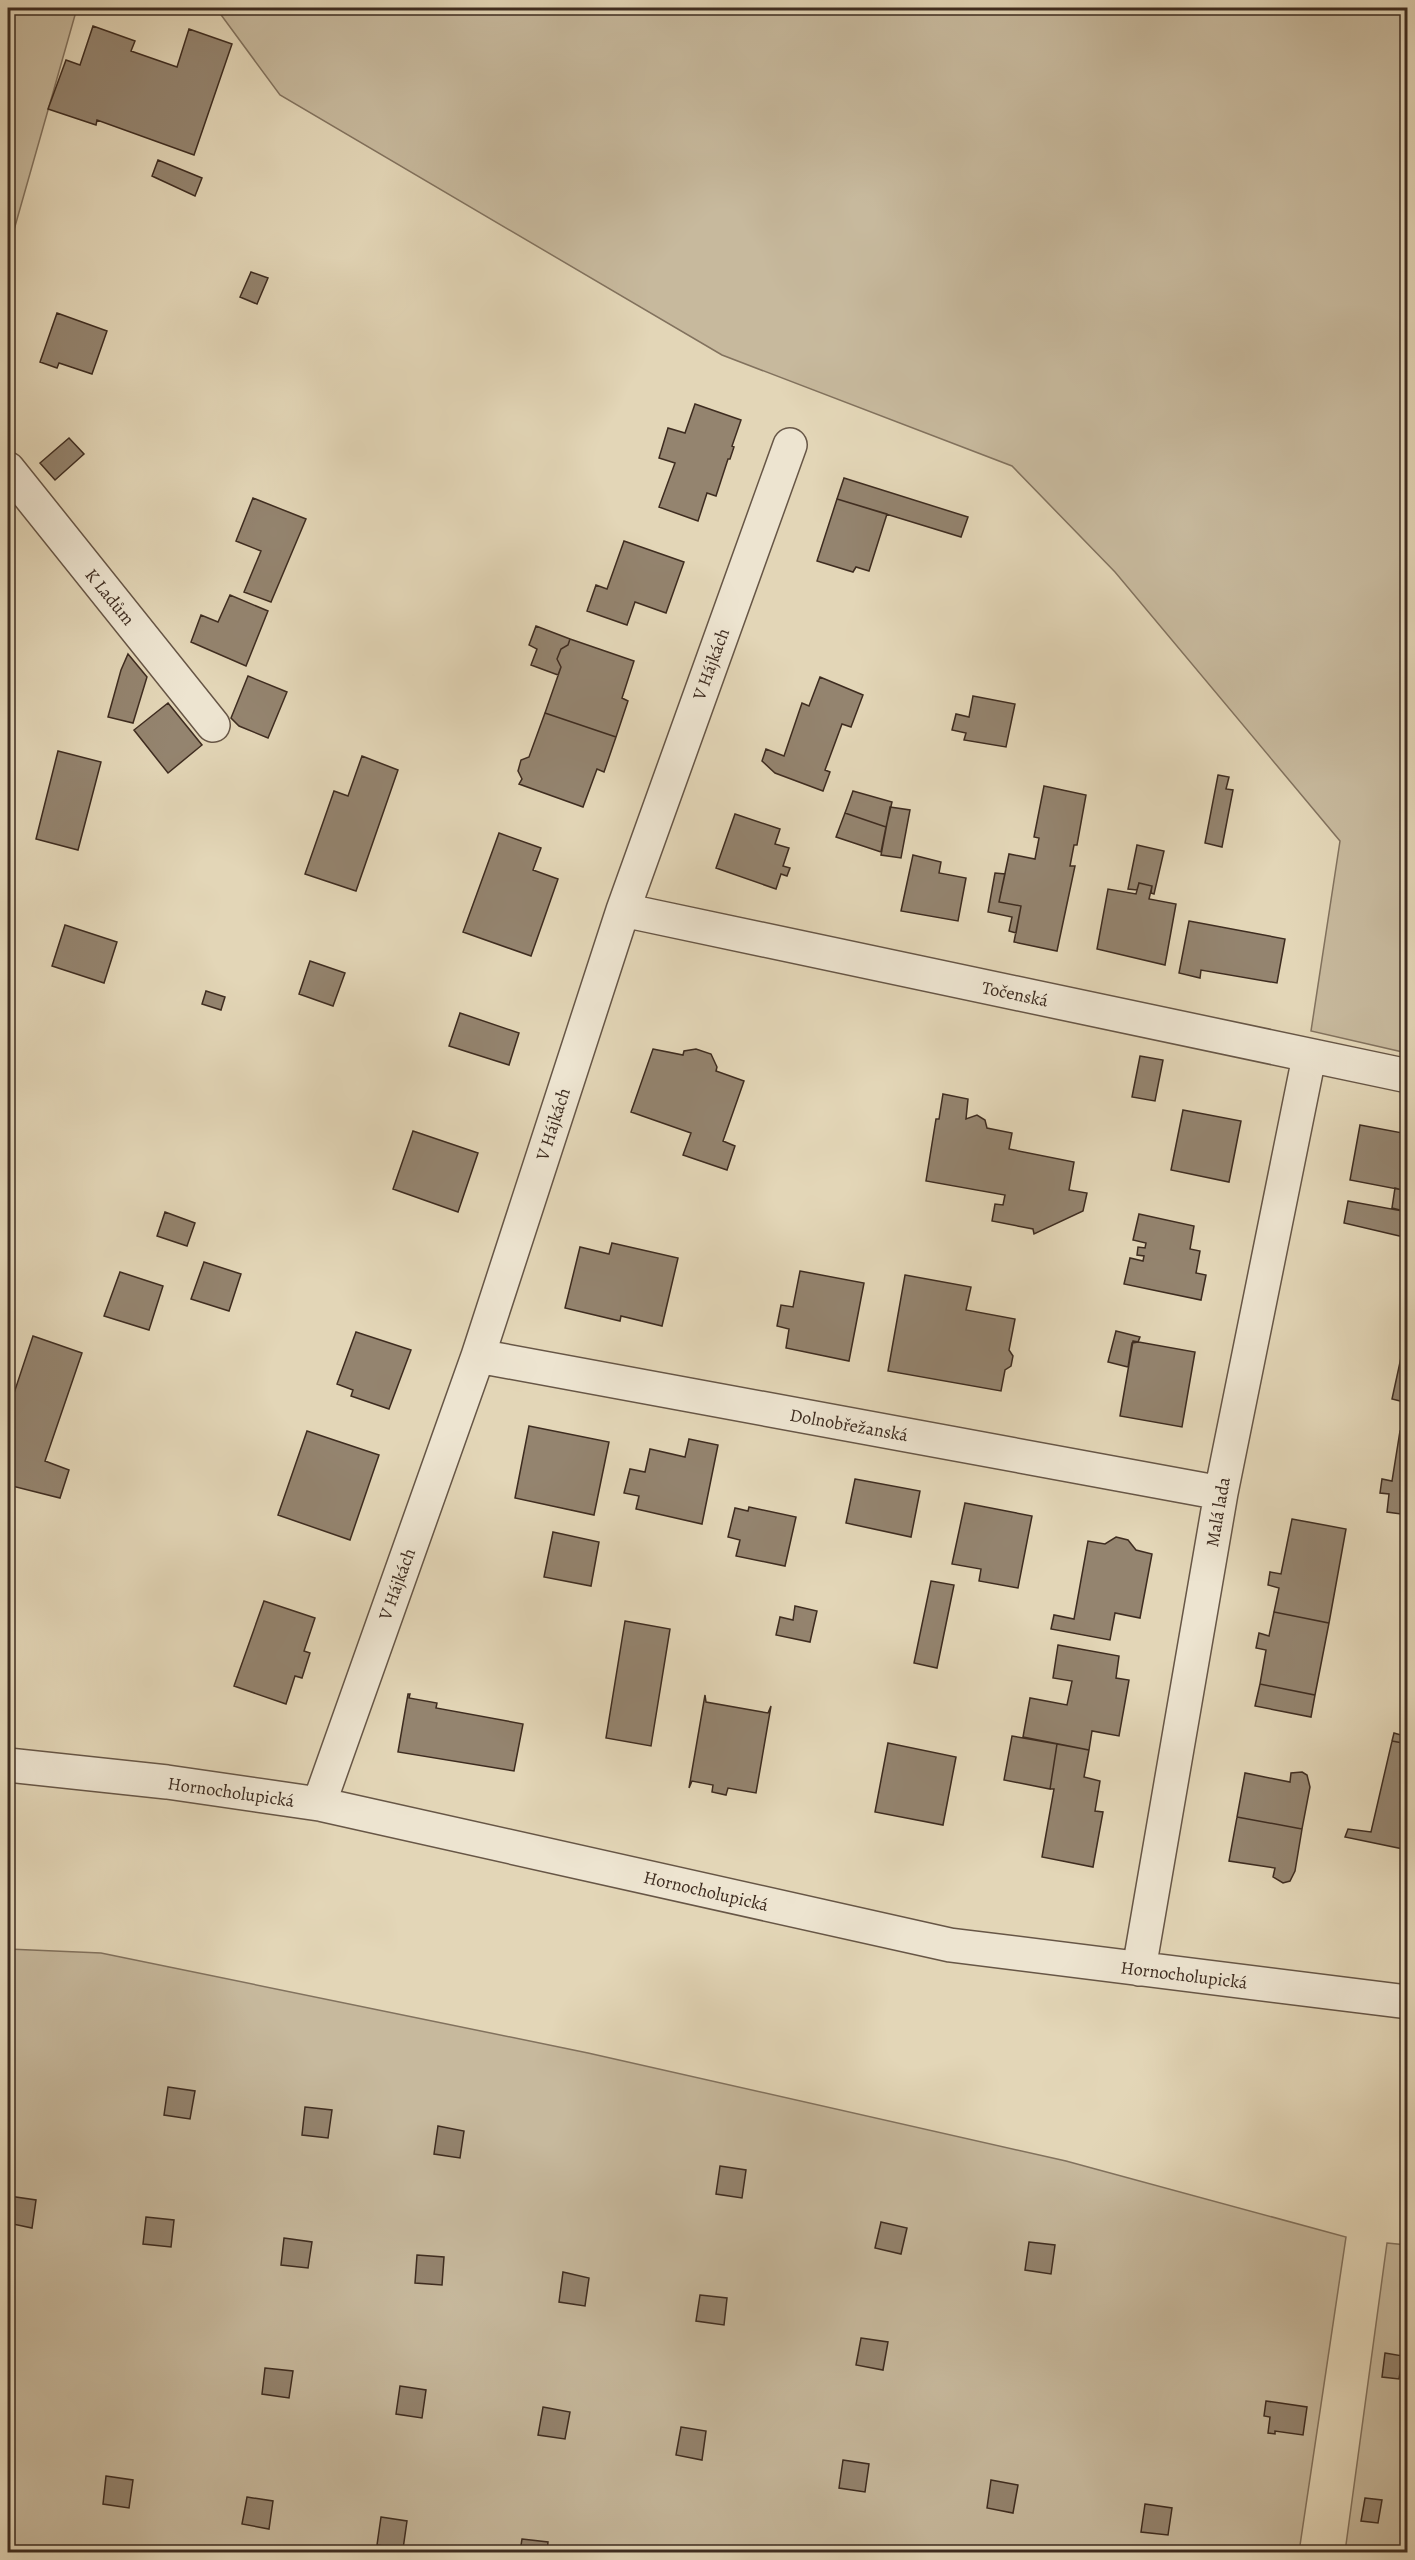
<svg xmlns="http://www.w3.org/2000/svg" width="1415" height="2560" viewBox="0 0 1415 2560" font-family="Alegreya,serif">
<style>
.green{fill:#c7b99d;stroke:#82725e;stroke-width:1.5}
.building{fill:#94846f;stroke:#3e2c20;stroke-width:1.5}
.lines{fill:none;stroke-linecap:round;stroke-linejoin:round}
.minor-casing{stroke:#675646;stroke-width:36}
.minor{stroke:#ede4d0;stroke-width:33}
.labels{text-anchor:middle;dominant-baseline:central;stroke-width:4.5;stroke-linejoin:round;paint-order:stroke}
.street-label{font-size:18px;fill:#3e2c20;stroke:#ede4d0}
</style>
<rect width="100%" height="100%" fill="#e3d6b7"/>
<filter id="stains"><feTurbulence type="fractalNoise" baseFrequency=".00333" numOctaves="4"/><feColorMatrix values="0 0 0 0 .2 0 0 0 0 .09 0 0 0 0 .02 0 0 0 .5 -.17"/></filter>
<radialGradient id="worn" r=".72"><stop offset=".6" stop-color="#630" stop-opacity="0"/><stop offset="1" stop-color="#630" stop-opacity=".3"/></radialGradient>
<path class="green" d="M8,8h69l-69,243z
M216,8h1191v1045l-96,-22 29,-190 -225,-269 -103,-106 -290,-111 -442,-260z
M8,1949l93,4 487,100 478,108 280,76 -47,315h-1291z
M1387,2243l20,2v307h-62z"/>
<path class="building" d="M93,26l42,15 -4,10 46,16 12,-38 43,15 -38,111 -97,-35 -1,5 -48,-16 18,-49 14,5z
M158,160l44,18 -7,18 -43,-20z
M251,272l17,6 -11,26 -17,-7z
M57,313l50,18 -15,43 -33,-11 -2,5 -17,-6z
M695,404l46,16 -9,26 2,1 -4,12h-2l-12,37 -9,-3 -9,28 -39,-14 16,-44 -16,-5 9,-30 17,5z
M69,438l15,16 -29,26 -15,-17z
M844,478l124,39 -7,20 -124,-38z
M253,498l53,21 -35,83 -27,-10 17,-41 -25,-10z
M837,499l50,15 -18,57 -13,-4 -3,5 -36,-11z
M624,541l60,21 -18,51 -31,-11 -8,23 -40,-14 9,-26 11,4z
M230,595l38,16 -22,55 -55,-24 10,-27 17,7z
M536,626l34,13 -2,6 -7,4 -4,10 4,8 -3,8 -27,-10 6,-16 -8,-4z
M570,639l64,22 -12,37 6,3 -12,36 -71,-24 16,-46 -4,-8 4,-10 7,-4z
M128,654l19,23 -14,46 -25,-6 13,-47z
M248,676l39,16 -19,46 -29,-12 -8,-8z
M820,677l43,18 -12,32 -9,-3 -17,46 5,2 -7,19 -48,-18 -13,-12 4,-12 18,7 18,-53 7,3z
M973,696l42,8 -9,43 -42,-7 2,-7 -14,-3 4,-16 13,3z
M168,703l34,42 -34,28 -34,-43z
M545,713l71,24 -12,35 -7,-3 -14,38 -64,-23 3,-5 -4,-8 3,-11 8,-3z
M58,751l43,11 -23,88 -42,-11z
M362,756l36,14 -42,121 -51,-17 29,-83 14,5z
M1218,775l11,2 -3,12 7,1 -11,57 -17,-4z
M1044,786l42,9 -9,50h-3l-4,21h5l-18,85 -43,-9 7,-36 -22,-4 10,-48 26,5 4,-21 -5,-1z
M853,791l39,11 -6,25 -41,-14z
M890,807l20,3 -9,48 -20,-3z
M845,813l41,14 -5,25 -45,-15z
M735,814l45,15 -5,15 14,4 -6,18 7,2 -3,8 -6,-2 -5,15 -60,-21z
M499,833l42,15 -8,22 25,9 -27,77 -68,-24z
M1137,845l27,6 -10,43 -3,-1 1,-7 -13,-3 -2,7 -9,-1z
M913,855l28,7 -2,11 27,5 -8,43 -57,-10z
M995,873l10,1 -6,28 22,4 -5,27 -7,-2 3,-14 -24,-5z
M1139,883l13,3 -3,13 27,5 -11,61 -68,-16 11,-60 28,5z
M1189,921l96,18 -8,44 -76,-13 -1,8 -21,-5z
M65,925l52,17 -13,41 -52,-17z
M310,961l35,12 -12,33 -34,-12z
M206,991l19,6 -4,13 -19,-6z
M460,1013l59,20 -10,32 -60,-19z
M653,1049l30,6 1,-4 12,-2 15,5 6,13 -1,4 28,10 -21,60 12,5 -8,24 -44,-15 8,-22 -60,-21z
M1140,1056l23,4 -8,41 -23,-4z
M943,1094l25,5 -2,20 11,-4 8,5 2,8 25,5 -3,16 65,13 -5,28 18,3 -4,18 -49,23 -1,-5 -41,-8 3,-17 8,1 2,-10 -79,-14 10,-62h3z
M1183,1110l58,11 -12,61 -58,-12z
M1360,1125l48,9v53l-5,-1 -1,4 -52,-10z
M413,1131l65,22 -20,59 -65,-23z
M1403,1186l5,1v25l-16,-4 3,-20 7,2z
M1348,1201l60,11v26l-64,-15z
M165,1212l30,11 -8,23 -30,-10z
M1139,1214l55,12 -4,23 10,2 -4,22 10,2 -5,25 -77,-16 6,-26 13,3 1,-5 -7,-1 1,-8 7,1 1,-5 -13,-3z
M612,1243l66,15 -16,68 -41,-10 -1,5 -55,-13 15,-61 29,7z
M204,1262l37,12 -12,37 -38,-12z
M800,1271l64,12 -15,78 -63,-13 3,-19 -12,-3 4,-21 12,2z
M120,1272l43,14 -14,44 -45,-14z
M905,1275l66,12 -5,23 49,9 -6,31 4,6 -2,10 -6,4 -4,21 -113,-20z
M1116,1331l24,6 -2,5 -6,1 -4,24 -20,-5z
M356,1332l55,18 -22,59 -38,-13 2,-6 -16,-6z
M33,1336l49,17 -37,108 24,9 -9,28 -52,-13v-74z
M1133,1341l62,11 -13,75 -62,-11z
M1407,1342h1v61l-16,-4 10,-46 4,-2 -2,-3z
M529,1426l80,16 -15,73 -79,-17z
M307,1431l72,24 -29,85 -72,-25z
M1400,1431l8,1v83l-21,-3 2,-18 -9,-1 2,-14 10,2z
M689,1439l29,6 -16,79 -66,-15 3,-13 -15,-3 6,-24 15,3 5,-23 35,8z
M855,1479l65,12 -9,46 -65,-14z
M965,1503l67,13 -14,72 -39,-7 2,-12 -29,-5z
M749,1507l47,10 -11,49 -49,-10 4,-16 -12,-3 7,-29 13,3z
M1292,1519l54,10 -17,94 -55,-11 5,-24 -11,-3 2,-13 11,2z
M553,1532l46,10 -8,44 -47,-9z
M1116,1537l12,3 8,10 16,4 -12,64 -25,-5 -5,27 -59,-11 3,-14 20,4 14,-78 17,3z
M931,1581l23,4 -17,83 -23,-5z
M264,1601l51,17 -11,33 6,2 -8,25 -7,-2 -9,28 -52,-18z
M795,1606l22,5 -7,31 -34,-7 4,-18 13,3z
M1274,1612l55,11 -14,72 -55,-11 6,-34 -10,-2 3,-15 10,3z
M625,1621l45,8 -19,117 -45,-8z
M1058,1645l61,11 -3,22 13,2 -10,56 -27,-5 -3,19 -66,-13 7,-39 37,7 5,-24 -19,-3z
M1260,1684l55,11 -4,22 -56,-11z
M408,1694h2l-1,4 28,5 -1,5 87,16 -9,47 -116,-19z
M705,1695l1,7 62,11 3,-7 -15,87 -28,-5 -2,7 -14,-3 1,-7 -21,-4 -3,7z
M1394,1733l14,4v7l-16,-3z
M1012,1736l45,8 -7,45 -46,-9z
M1392,1741l16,3v106l-63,-13 3,-8 23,3z
M888,1743l68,14 -13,68 -68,-13z
M1057,1744l32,6 -5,27 16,4 -5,30 8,1 -10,55 -51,-10 12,-68h-4z
M1302,1772l5,3 3,12 -8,42 -65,-12 8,-44 45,9 1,-9z
M1237,1817l65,12 -7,42 -5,10 -7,2 -10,-6 2,-9 -46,-7z
M168,2087l27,4 -5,28 -26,-4z
M305,2107l27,3 -4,28 -26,-3z
M438,2126l26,5 -4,27 -26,-4z
M720,2166l26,4 -4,28 -26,-4z
M9,2196l27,4 -4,28 -24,-5z
M146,2217l28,3 -3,27 -28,-3z
M881,2222l26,6 -6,26 -26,-6z
M284,2238l28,4 -4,26 -27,-3z
M1029,2242l26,3 -4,29 -26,-4z
M417,2255l27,2 -2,28 -27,-2z
M563,2272l26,6 -4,28 -26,-4z
M700,2295l27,3 -3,27 -28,-4z
M861,2338l27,4 -5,28 -27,-5z
M1385,2353l18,3 -4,23 -17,-2z
M265,2368l28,3 -4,27 -27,-4z
M400,2386l26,4 -4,28 -26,-4z
M1266,2401l41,6 -4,28 -28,-4v3l-7,-1 2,-16 -6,-1z
M543,2407l27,5 -5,27 -27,-4z
M681,2427l25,4 -4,29 -26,-5z
M843,2460l26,4 -4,28 -26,-4z
M106,2476l27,4 -4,28 -26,-4z
M991,2480l27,5 -5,28 -26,-5z
M247,2497l26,4 -4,28 -27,-5z
M1365,2498l17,2 -4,23 -17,-2z
M1145,2504l27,4 -4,27 -27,-3z
M381,2517l26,4 -4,28 -26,-4z
M522,2539l26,3 -1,10h-27z"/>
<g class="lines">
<defs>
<path id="minor" d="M8,469l205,256
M623,910l785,166
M478,1356l743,137
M8,1765l159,17 152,22 631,141 458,57
M319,1804l159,-448 145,-446 167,-465
M1139,1969l82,-476 88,-436"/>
</defs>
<use href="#minor" class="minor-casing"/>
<use href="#minor" class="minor"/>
</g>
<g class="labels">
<g class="street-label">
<text transform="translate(110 597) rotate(51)">K Ladům</text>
<text transform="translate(711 664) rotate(-70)">V Hájkách</text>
<text transform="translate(1015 994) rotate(12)">Točenská</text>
<text transform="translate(553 1124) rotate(-72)">V Hájkách</text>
<text transform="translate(849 1425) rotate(10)">Dolnobřežanská</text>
<text transform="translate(1218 1512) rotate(-80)">Malá lada</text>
<text transform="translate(397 1584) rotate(-70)">V Hájkách</text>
<text transform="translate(231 1792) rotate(8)">Hornocholupická</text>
<text transform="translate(706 1891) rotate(13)">Hornocholupická</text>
<text transform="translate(1184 1975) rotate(7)">Hornocholupická</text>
</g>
</g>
<rect width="1415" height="2560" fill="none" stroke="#e3d6b7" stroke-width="30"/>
<rect x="9" y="9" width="1397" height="2542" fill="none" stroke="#3e2c20" stroke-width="3"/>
<rect x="15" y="15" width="1385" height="2530" fill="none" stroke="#3e2c20" stroke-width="1.5"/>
<rect width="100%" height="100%" filter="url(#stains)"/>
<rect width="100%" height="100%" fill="url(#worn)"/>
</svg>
